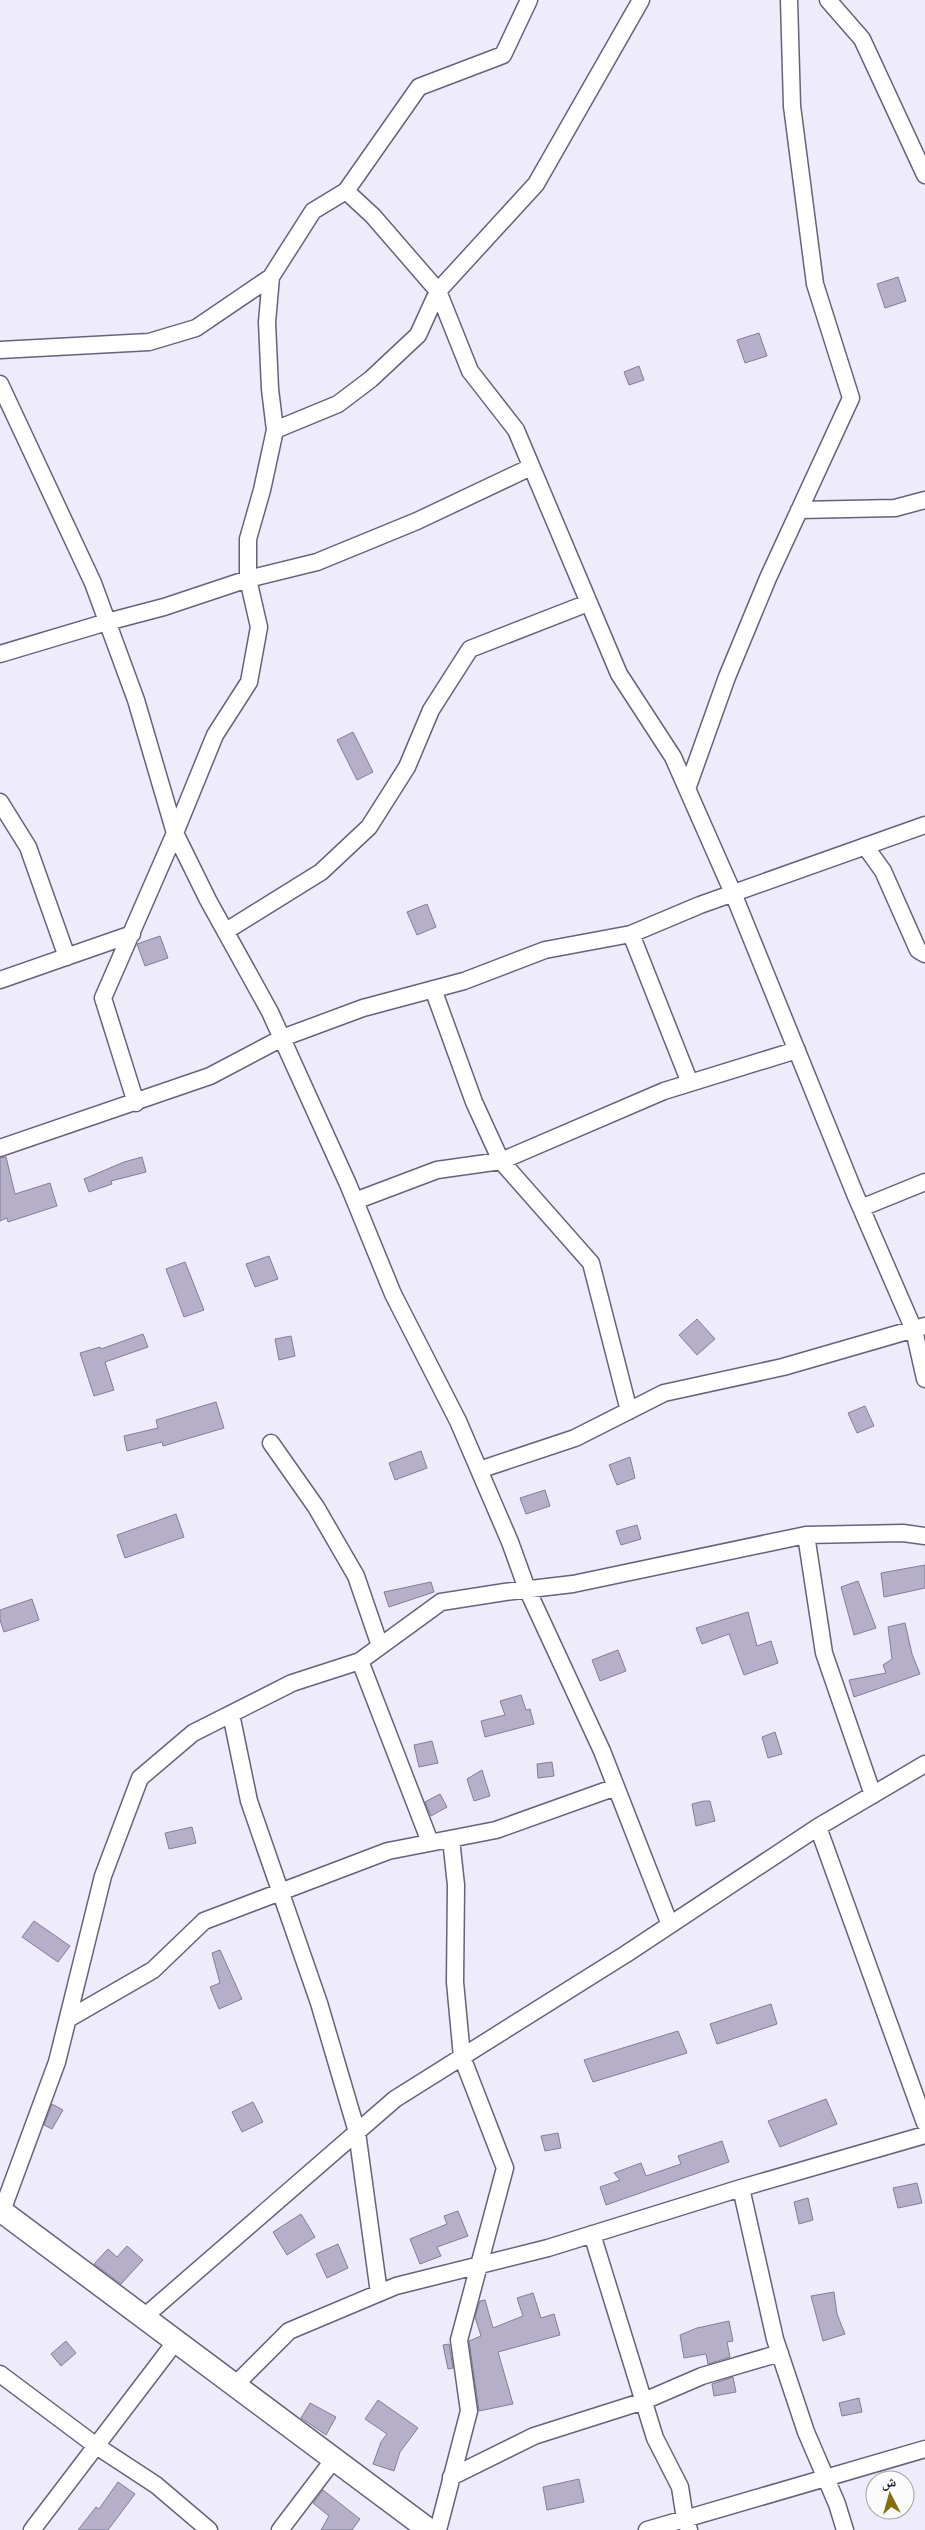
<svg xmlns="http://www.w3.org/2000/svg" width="925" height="2530" viewBox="0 0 925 2530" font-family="'Open Sans','Noto Naskh Arabic',sans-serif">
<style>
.building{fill:#b5afc9;stroke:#837e96}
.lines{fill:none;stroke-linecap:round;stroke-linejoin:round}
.street-casing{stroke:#676279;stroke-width:19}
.secondary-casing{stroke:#676279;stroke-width:25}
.street{stroke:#fff;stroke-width:16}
.secondary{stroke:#fff;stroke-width:22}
</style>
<rect width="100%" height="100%" fill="#eeebfb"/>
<path class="building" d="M898,277l8,24 -21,7 -8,-24z
M759,333l8,23 -22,7 -8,-23z
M639,366l5,14 -15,5 -5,-13z
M353,732l20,40 -16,8 -20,-40z
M427,904l9,23 -19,8 -10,-23z
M160,936l8,22 -23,8 -8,-22z
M6,1157l9,37 35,-11 7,23 -49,16 -1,-4 -7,3v-63z
M142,1157l4,15 -35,9 1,3 -23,8 -5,-13 40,-17z
M269,1256l9,23 -23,8 -9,-23z
M185,1262l19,48 -20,7 -18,-48z
M697,1319l18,20 -18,16 -18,-20z
M143,1334l5,13 -43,15 9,28 -20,6 -14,-43 20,-6 1,2z
M291,1336l4,20 -16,4 -4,-21z
M216,1402l8,26 -61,18 -1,-4 -35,9 -3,-15 34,-8 -2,-8z
M865,1406l9,20 -17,7 -9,-20z
M421,1451l6,17 -32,12 -6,-17z
M630,1457l5,21 -18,7 -8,-20z
M545,1490l5,16 -24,8 -6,-16z
M176,1514l8,23 -59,21 -8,-23z
M637,1525l4,14 -20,6 -5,-14z
M925,1565v23l-41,9 -3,-24z
M858,1581l18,47 -22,7 -13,-48z
M431,1582l3,10 -45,15 -5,-15z
M32,1599l7,21 -35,12 -4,-12v-10z
M748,1612l9,34 14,-5 7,22 -34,12 -15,-41 -27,10 -6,-16z
M905,1623l7,31 8,20 -66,23 -5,-17 37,-7 -3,-8 9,-6 -4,-32z
M618,1650l8,21 -26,10 -8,-21z
M521,1695l5,15 4,-1 4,15 -49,13 -4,-16 24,-6 -5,-14z
M775,1732l7,22 -14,4 -6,-21z
M432,1741l6,22 -19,4 -5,-22z
M552,1762l2,14 -16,2 -1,-14z
M482,1770l8,26 -16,5 -7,-22z
M440,1794l7,13 -16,9 -6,-14z
M704,1801h6l5,20 -19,5 -4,-22z
M192,1827l4,16 -27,6 -4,-16z
M34,1921l36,25 -12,16 -36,-25z
M220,1950l22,49 -23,10 -9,-22 10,-4 -8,-30z
M771,2004l6,20 -60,20 -7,-20z
M678,2031l9,22 -94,29 -9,-22z
M826,2099l11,25 -57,23 -12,-26z
M253,2102l10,20 -21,10 -10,-20z
M52,2104l11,6 -11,19 -8,-4z
M558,2133l3,15 -16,3 -4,-15z
M722,2141l7,21 -123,43 -6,-18 20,-7 -6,-7 27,-10 5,13 35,-12 -3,-8z
M917,2183l5,20 -24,5 -5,-20z
M808,2198l5,22 -14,4 -5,-22z
M458,2211l10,25 -31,11 4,9 -21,8 -10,-25 37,-15 -3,-8z
M301,2214l14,23 -28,18 -14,-23z
M338,2244l10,24 -21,10 -11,-24z
M127,2246l16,14 -22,24 -27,-20 14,-15 9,8z
M834,2292l3,22 8,20 -22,7 -12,-45z
M533,2293l8,25 13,-4 6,21 -62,17 15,52 -34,7 -10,-70 12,-5 -6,-19 5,-16 5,-1 8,28 30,-12 -6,-18z
M729,2321l4,20 -6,1 3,15 -22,7 -2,-10 -22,4 -4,-23 17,-7z
M66,2341l10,12 -15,13 -10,-12z
M449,2344l4,24 -5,1 -5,-24z
M733,2377l3,15 -22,4 -2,-12z
M859,2398l3,14 -20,4 -3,-13z
M378,2400l40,28 -18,24 -6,19 -21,-7 8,-22 6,-8 -22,-15z
M310,2403l26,14 -10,18 -25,-17z
M579,2479l5,23 -37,8 -4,-23z
M118,2482l17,12 -27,36h-30l18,-23 3,2z
M323,2490l37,29 -8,11h-31l8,-14 -16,-13z"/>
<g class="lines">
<defs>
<path id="street" d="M828,0l34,39 63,136
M346,191l27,25 65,75 32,80 46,59 103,244 54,83 60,136 122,301 59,136 11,49
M0,350l149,-8 47,-14 75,-51
M0,384l93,199 43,117 39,133 33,67 62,112 78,172 45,110 65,127 52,121 17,47 75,162 68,174
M275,430l63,-26 33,-25 47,-44 20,-44 98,-107 105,-184
M799,510l96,-2 30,-8
M0,654l107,-32 57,-15 84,-28 69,-17 100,-41 114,-54
M687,789l40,-112 41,-99 83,-180 -36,-114 -23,-178 -3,-106
M0,802l28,45 39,110
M865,846l18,25 35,79 7,4
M226,931l95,-59 48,-45 38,-60 24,-57 39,-61 118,-46
M631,934l59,149
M0,980l132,-46
M433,989l41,113 27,59 90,102 38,148
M136,1103l-33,-105 72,-165 40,-98 34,-53 10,-55 -11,-48v-40l14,-49 13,-60 -5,-41 -3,-67 4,-45 42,-66 33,-20 73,-104 84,-32 26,-55
M0,1148l210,-72 72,-38 81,-30 101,-27 81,-31 86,-16 69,-29 225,-80
M355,1201l82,-31 64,-9 163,-70 133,-41
M861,1208l64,-26
M271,1443l45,64 40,69 24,70
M479,1470l96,-32 89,-45 119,-26 142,-41
M806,1535l18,118 49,142
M360,1661l70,181
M231,1714l18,87 70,202 38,129 22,161
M818,1827l107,296
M68,2019l85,-49 51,-49 184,-70 108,-21 120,-43
M741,2188l34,151 31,93 31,72 8,26
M2,2211l55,-149 46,-186 37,-98 53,-45 99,-50 68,-22 81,-59 64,-10 68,-8 233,-49 97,-2 22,3
M592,2234l63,204 25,49 5,32 4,11
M144,2317l251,-218 231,-145 192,-127 107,-63
M0,2374l95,71 61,40 53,45
M235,2385l54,-54 107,-45 152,-38 193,-60 184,-53
M451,2477l83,-41 110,-35 58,-25 78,-23
M32,2530l144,-189
M280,2530l54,-71
M438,2530l31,-119 -10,-71 46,-172 -43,-111 -7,-75 1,-97 -5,-46
M647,2530l278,-81"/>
<path id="secondary" d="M0,2210l429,320"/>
</defs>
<use href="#street" class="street-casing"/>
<use href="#secondary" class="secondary-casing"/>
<use href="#street" class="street"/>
<use href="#secondary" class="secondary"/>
</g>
<g transform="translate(890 2495) rotate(354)"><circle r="24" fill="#fbfbfb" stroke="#a3a2a6"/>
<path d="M0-4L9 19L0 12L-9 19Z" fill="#836f0d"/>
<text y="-8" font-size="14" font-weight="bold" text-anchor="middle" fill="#1e1c26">ش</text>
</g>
</svg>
